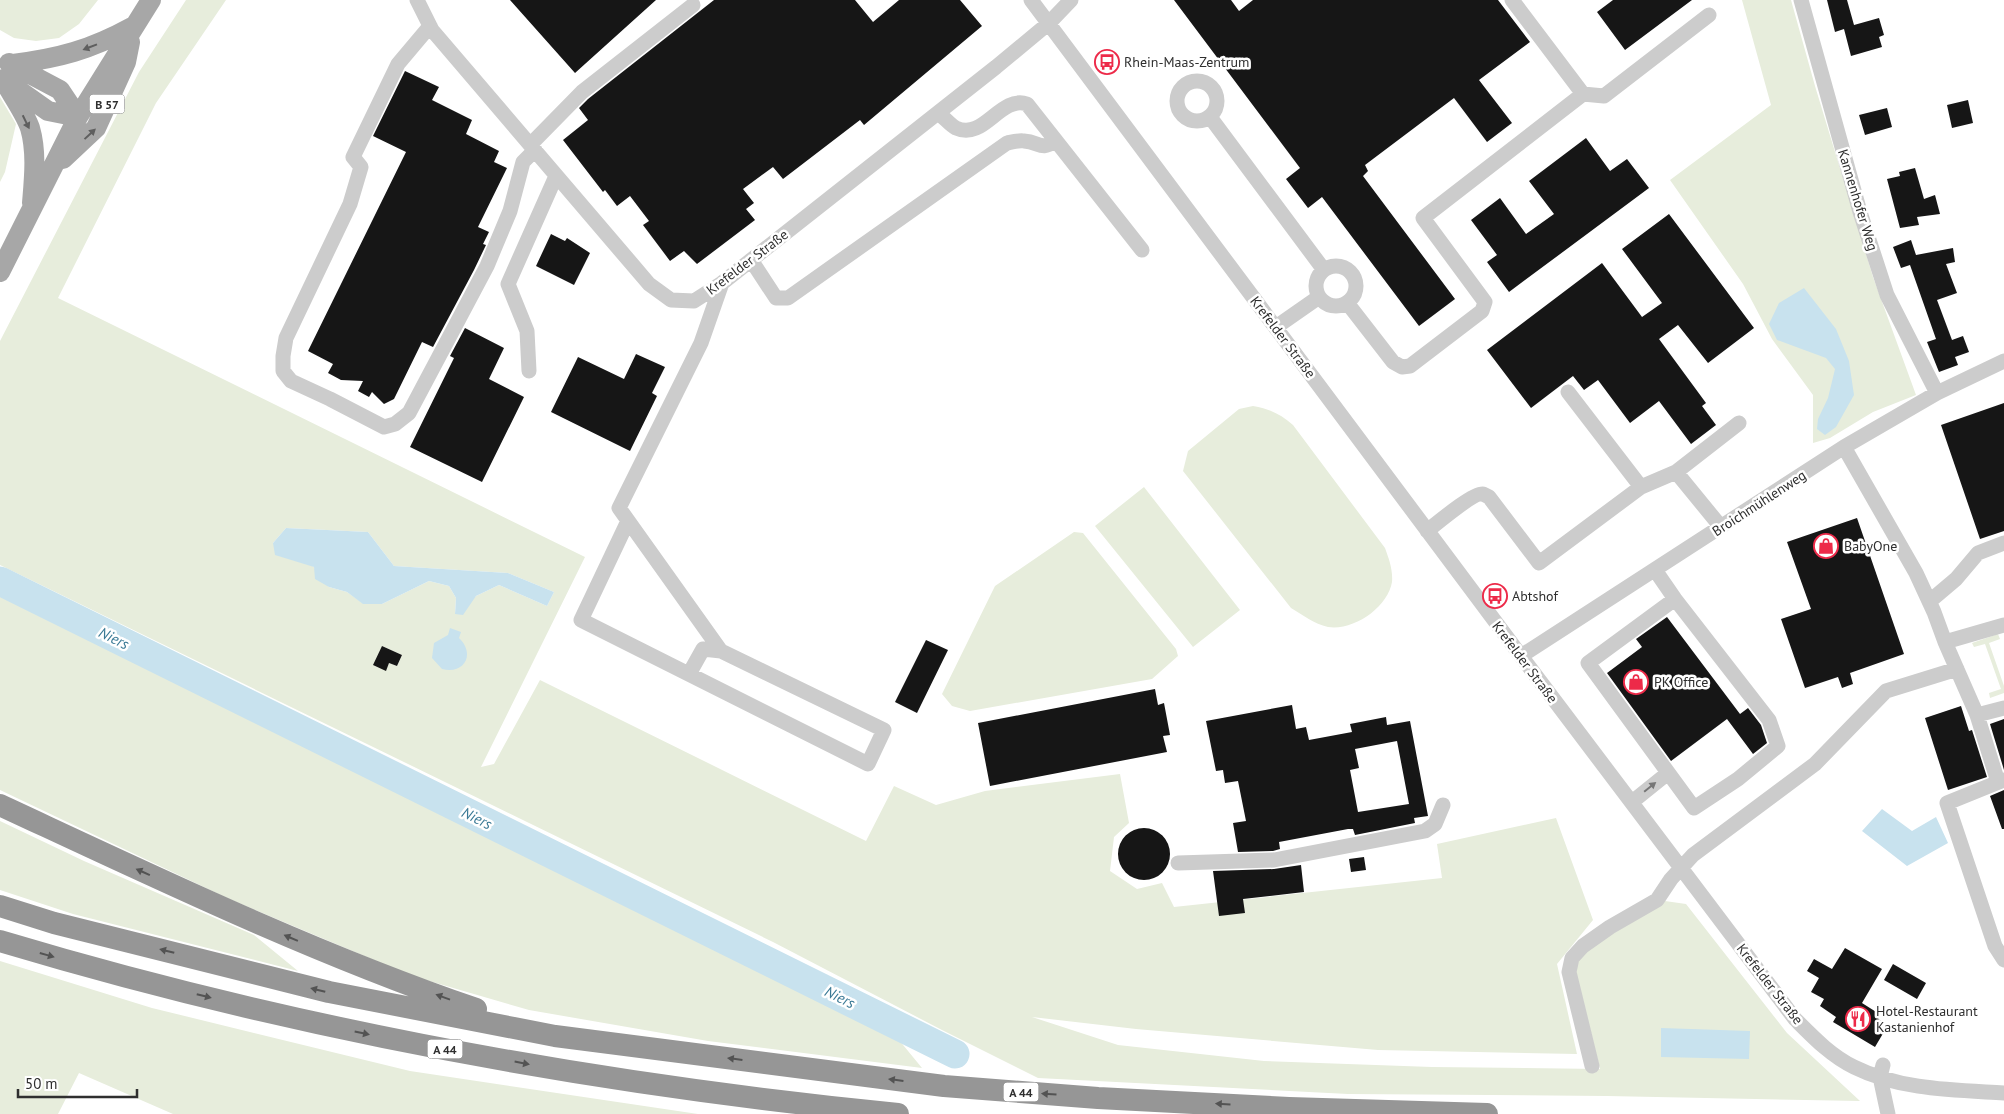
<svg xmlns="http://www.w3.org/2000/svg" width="2004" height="1114" viewBox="0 0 2004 1114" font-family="'PT Sans',sans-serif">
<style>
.green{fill:#e7eddc;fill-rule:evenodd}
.water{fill:#c8e2ee}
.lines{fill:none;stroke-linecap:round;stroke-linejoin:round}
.river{stroke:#c8e2ee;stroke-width:29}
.building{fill:#161616;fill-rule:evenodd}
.minor{stroke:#ccc;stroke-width:15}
.major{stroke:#a7a7a7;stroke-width:20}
.highway{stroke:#969696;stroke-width:22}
.oneway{fill:#5f5f5f}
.oneway2{fill:#767676}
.oneway3{fill:#535353}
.labels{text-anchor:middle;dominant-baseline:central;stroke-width:5;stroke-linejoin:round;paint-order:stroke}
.shield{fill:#fff;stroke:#6d6d6d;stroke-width:1}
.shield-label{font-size:12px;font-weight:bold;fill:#2f2f2f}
.poi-label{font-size:14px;fill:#2f2f2f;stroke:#fff;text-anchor:start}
.street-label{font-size:14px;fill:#2f2f2f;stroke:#fff}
.water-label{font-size:15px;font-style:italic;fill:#397995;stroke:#fff}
</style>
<rect width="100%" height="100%" fill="#fff"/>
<path class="green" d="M0,0h98l-19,24 -20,14 -23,3 -22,-3 -14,-8z
M186,0h40l-70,103 -98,195 527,259 -104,210 13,-3 46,-84 326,161 28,-55 42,19 49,-14 135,-17 9,49 -15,14 -4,34 27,18 25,-6 12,24 268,-29 -5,-34 119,-26 37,102 -36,44 20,90 -199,-4 -242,-21 -104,-12 86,28 146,16 168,6 168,2 -24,-97 1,-9 9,-13 79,-49 21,3 101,129 73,68 -253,-5 -259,-2 -310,-16 -96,-48 -169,-88 -773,-377v-224l139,-269zM286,528l82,4 26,34 114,7 46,19 -7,14 -48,-21 -23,11 -21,17 1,-15 -7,-12 -20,-5 -47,23h-18l-17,-12 -18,-5 -13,-15 -2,-5 -41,-24zM382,646l20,9 -5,11 -8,-3 -4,7z
M1742,0h49l24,86 58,191 43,118 -43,17 -43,26 -17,5v-48l-41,-56 -29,-55 -73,-104 101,-75z
M0,97l16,27 -11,48 -5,10z
M1253,406c17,3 27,8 40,19l92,123c4,11 8,22 7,34 -4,25 -38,49 -64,45 -14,-3 -25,-12 -37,-19l-108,-137 5,-20 51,-42z
M1144,487l96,123 -47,37 -98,-121z
M1074,532l9,1 93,116 2,7 -26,23 -182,32 -18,-5 -10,-12 53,-108z
M0,592l231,116 555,269 113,63 23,28 -214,-27 -179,-31 -117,-34 -185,-78 -227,-108z
M1998,634l2,5 -11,4 15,43v7l-14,5 -1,-5 12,-4 -16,-45 -11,3 -2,-4z
M0,821l84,40 170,74 44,36 -225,-57 -73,-24z
M0,961l152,47 258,63 288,43h-525l-94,-41 -21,41h-58z"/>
<path class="water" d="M1804,288l32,41 13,32 5,34 -18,32 -11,8 -8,-6 1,-10 10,-21 7,-29 -9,-11 -49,-18 -8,-16 10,-21z
M286,528l82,4 26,34 114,7 46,19 -7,14 -48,-21 -23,11 -13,19 -8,-1 1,-16 -7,-12 -20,-5 -47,23h-19l-16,-12 -18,-5 -14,-8 -1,-12 -39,-12 -2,-12z
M450,628l11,4 -2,6c17,16 5,37 -17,31l-10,-11 2,-15 14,-8z
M1882,809l30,22 24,-14 12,26 -41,23 -45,-35z
M1661,1028l89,3 -1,28 -88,-2z"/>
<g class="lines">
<path class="river" d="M0,581l955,473"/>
</g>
<path class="building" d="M510,0h146l-81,73z
M714,0h141l18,22 26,-22h61l22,26 -118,99 -4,-5 -77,59 -10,-12 -30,22 11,14 -8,6 9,11 -58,44 -13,-13 -14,10 -27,-36 6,-4 -19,-25 -13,10 -12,-16 -2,2 -40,-52 25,-20 -9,-12 9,-9z
M1174,0h57l8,11 14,-11h245l32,42 -51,38 33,43 -25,19 -33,-44 -89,67 3,6 -5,5 92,123 -36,27 -97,-129 -14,11 -22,-29 14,-11z
M1613,0h79l-67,50 -28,-38z
M1827,0h20l7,25 25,-7 5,17 -5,2 3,10 -31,9 -7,-27 -9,3z
M405,71l34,16 -7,13 40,20 -6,14 33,17 -5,11 13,6 -29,59 11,5 -6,12 3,1 -12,25 -41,77 -11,-5 -28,57 -10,5 -12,-12 -3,5 -11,-6 5,-10 -22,-1 -13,-7 5,-9 -25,-13 98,-199 -33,-16z
M1968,100l5,23 -21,5 -5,-23z
M1887,108l5,19 -27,8 -6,-20z
M1586,138l24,33 17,-12 22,29 -140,104 -22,-30 10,-7 -26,-35 29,-22 26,36 28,-20 -25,-33z
M1915,168l9,31 11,-4 5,19 -23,3 2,8 -19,3 -13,-49 13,-3 -1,-4z
M1669,214l85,114 -46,35 -30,-38 -19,14 47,64 -4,3 14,19 -25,19 -32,-43 -29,22 -32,-43 -14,10 -11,-14 -42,32 -44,-58 115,-87 40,54 20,-14 -40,-54z
M551,234l14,7 2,-3 23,15 -16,32 -38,-19z
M1911,240l5,15 37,-7 2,14 -9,2 11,29 -20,7 15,40 11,-4 6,16 -14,5 3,8 -19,7 -12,-30 9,-3 -26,-74 -9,3 -8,-21z
M465,328l39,20 -15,31 35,18 -42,85 -72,-35 44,-89 -4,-2z
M636,354l29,13 -13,26 5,3 -27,55 -79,-39 27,-55 46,22z
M2004,403v128l-24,8 -39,-114z
M1857,518l47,136 -54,19 3,11 -11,4 -4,-11 -33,11 -24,-69 30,-10 -24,-67z
M1667,617l73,97 8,-6 13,17 6,18 -14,11 -26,-35 -56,42 -64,-88 35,-26 -6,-8z
M926,640l22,10 -31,63 -22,-11z
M382,646l20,9 -5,11 -8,-3 -3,8 -13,-6z
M1155,689l3,16 6,-2 6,32 -7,1 4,16 -177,34 -12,-63z
M1292,705l4,24 10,-2 3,13 43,-8 -2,-8 36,-7 1,8 23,-4 18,95 -14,2 1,5 -60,12 -2,-6h-5l-69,13 1,7 -7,2 -35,1 -5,-29 13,-2 -8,-40 -13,2 -2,-13 -7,1 -10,-50zM1397,741l12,63 -51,8 -8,-42 9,-2 -4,-19z
M1961,706l8,25 3,-1 15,47 -39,13 -23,-72z
M2004,719v51l-14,-46z
M2004,790v39h-2l-12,-33z
M1118 854a26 26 0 1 1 52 0a26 26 0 1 1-52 0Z
M1364,857l2,13 -15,2 -2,-13z
M1301,865l3,27 -61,7 2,14 -26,3 -6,-45 61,-2z
M1845,948l37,21 -20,34 19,12 -3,4 10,6 -13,22 -42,-25 3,-5 -16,-11 4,-7 -13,-7 8,-14 -12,-7 7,-12 18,10z
M1893,964l33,19 -9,16 -33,-19z"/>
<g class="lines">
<path class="minor" d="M417,0l15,30 217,254 22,16 23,1 28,-18 274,-216 53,-44 22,-23
M1031,0l490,656 274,363c18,18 36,37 59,48 46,23 100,23 150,26
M1512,0l71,94 21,2 105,-81
M1801,0l59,212 27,83 50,98
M430,26l-32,38 -45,93 8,10 -11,37 -64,134 -3,18v15l8,10 39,18 54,28 11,-3 14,-11 78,-147 23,-55 13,-49 12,-12
M1177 101a20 20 0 1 1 40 0a20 20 0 1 1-40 0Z
M938,113c6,4 12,12 18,15 28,13 44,-33 71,-24l115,146
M1210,117l114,153
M530,145l52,-53 111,-87
M751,260l25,38h12l219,-155c5,-1 12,-3 17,-2 16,1 16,10 32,0
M1316 286a20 20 0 1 1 40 0a20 20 0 1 1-40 0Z
M1348,304l45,58 9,5 8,-1 72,-55 3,-9 -62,-84 160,-124
M1276,327l43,-30
M529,371l-2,-40 -19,-47 48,-108
M1568,392l73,95
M1844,447l72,126 18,39 11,30 32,73 27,-7
M1676,472l63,-49
M628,521l-47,99 287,144 16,-34 -163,-79 -102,-143 82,-165 21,-60
M1427,531c9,-7 47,-39 56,-37 0,0 6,3 6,3l50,66 102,-76 35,-15 45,55
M1655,570l20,29 94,121 9,26 -40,33 -44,29 -106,-145 87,-64
M1930,601l26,-22 22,-26 26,-10
M1945,642l59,-17
M1521,656l323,-209 93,-54 67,-32
M689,674l14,-25 18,2
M1977,715l21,67
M2004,780l-57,23 48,143 9,14
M1632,802l36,-29
M1178,863l96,-3 151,-29 10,-7 8,-19
M1883,1065l-3,12 8,37
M1592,1066l-23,-94 3,-14 11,-12 27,-19 47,-27 14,-21 22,-24 122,-91 71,-73 71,-22"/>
<path class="major" d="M9,63l51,27 18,27
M13,64c46,-6 77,-14 119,-37
M3,79c8,15 22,34 27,49 7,24 4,51 2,75
M7,82l41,29 30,6
M63,159l33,-31 30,-66 4,-20
M0,272l78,-155 73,-117"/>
<path class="highway" d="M0,805c157,73 313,148 476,204
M0,906l54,17 275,69 226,44 389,50 154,12 191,10 198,6
M0,941c293,88 594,143 898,173"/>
</g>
<defs><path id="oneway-solid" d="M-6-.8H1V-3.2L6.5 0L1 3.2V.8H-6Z" transform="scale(1.25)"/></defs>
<g class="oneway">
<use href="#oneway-solid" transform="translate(90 47) rotate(159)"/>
<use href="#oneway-solid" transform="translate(26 122) rotate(64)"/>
<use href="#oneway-solid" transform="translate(90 134) rotate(-43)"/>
</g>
<use class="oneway2" href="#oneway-solid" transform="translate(1650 787) rotate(-39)"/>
<g class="oneway3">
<use href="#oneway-solid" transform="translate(143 872) rotate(-156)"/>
<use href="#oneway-solid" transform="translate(291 938) rotate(-157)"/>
<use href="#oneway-solid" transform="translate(167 951) rotate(-166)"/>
<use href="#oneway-solid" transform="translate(47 955) rotate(16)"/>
<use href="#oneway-solid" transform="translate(318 990) rotate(-166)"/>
<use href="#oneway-solid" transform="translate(204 996) rotate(14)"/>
<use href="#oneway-solid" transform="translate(443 997) rotate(-160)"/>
<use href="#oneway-solid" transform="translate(362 1033) rotate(12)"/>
<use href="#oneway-solid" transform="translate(735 1059) rotate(-173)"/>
<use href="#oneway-solid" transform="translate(522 1063) rotate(11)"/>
<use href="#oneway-solid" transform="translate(896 1080) rotate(-173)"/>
<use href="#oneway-solid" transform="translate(1049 1094) rotate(-176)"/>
<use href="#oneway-solid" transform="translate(1223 1104) rotate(-177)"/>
</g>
<defs>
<symbol id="bus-ring" viewBox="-11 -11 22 22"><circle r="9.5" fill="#fff" stroke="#ed2a49" stroke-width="1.5"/><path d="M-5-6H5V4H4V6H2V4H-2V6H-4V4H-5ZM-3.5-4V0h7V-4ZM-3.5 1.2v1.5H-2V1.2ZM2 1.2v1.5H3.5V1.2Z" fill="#ed2a49"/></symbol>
<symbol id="shop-ring" viewBox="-11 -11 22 22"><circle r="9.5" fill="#fff" stroke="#ed2a49" stroke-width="1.5"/><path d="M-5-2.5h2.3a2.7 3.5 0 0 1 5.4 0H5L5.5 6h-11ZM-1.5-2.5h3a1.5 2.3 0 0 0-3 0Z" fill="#ed2a49"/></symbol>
<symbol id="restaurant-ring" viewBox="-11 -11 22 22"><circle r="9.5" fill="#fff" stroke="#ed2a49" stroke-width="1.5"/><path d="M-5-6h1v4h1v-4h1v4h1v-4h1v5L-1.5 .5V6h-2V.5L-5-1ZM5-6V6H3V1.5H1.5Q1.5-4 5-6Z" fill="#ed2a49"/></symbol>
</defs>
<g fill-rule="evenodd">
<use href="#bus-ring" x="1093" y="48" width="28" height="28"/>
<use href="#shop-ring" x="1812" y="532" width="28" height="28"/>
<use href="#bus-ring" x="1481" y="582" width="28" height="28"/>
<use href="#shop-ring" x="1622" y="668" width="28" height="28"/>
<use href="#restaurant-ring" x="1844" y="1005" width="28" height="28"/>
</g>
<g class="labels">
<g class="shield">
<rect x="89.5" y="94.5" width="35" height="19" rx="4"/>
<rect x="427.5" y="1039.5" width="35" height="19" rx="4"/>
<rect x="1003.5" y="1082.5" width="35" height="19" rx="4"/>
</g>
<g class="shield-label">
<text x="107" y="104">B 57</text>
<text x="445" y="1049">A 44</text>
<text x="1021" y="1092">A 44</text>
</g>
<g class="poi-label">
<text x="1124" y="62">Rhein-Maas-Zentrum</text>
<text x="1844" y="546">BabyOne</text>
<text x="1512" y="596">Abtshof</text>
<text x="1654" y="682">PK Office</text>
<text x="1876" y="1011">Hotel-Restaurant<tspan x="1876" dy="16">Kastanienhof</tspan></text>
</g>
<g class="street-label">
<text transform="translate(1858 200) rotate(73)">Kannenhofer Weg</text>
<text transform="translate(747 262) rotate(-37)">Krefelder Straße</text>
<text transform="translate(1283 337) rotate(53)">Krefelder Straße</text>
<text transform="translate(1759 503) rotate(-33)">Broichmühlenweg</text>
<text transform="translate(1525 662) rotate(53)">Krefelder Straße</text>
<text transform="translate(1770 984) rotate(52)">Krefelder Straße</text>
</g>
<g class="water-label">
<text transform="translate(114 638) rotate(26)">Niers</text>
<text transform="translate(477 818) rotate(26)">Niers</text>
<text transform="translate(840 997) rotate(26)">Niers</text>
</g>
</g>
<path d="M18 1089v8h119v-8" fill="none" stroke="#2f2f2f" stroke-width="2.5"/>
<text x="25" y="1089" font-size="15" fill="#2f2f2f" stroke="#ffffff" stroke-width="4" paint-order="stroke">50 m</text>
</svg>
